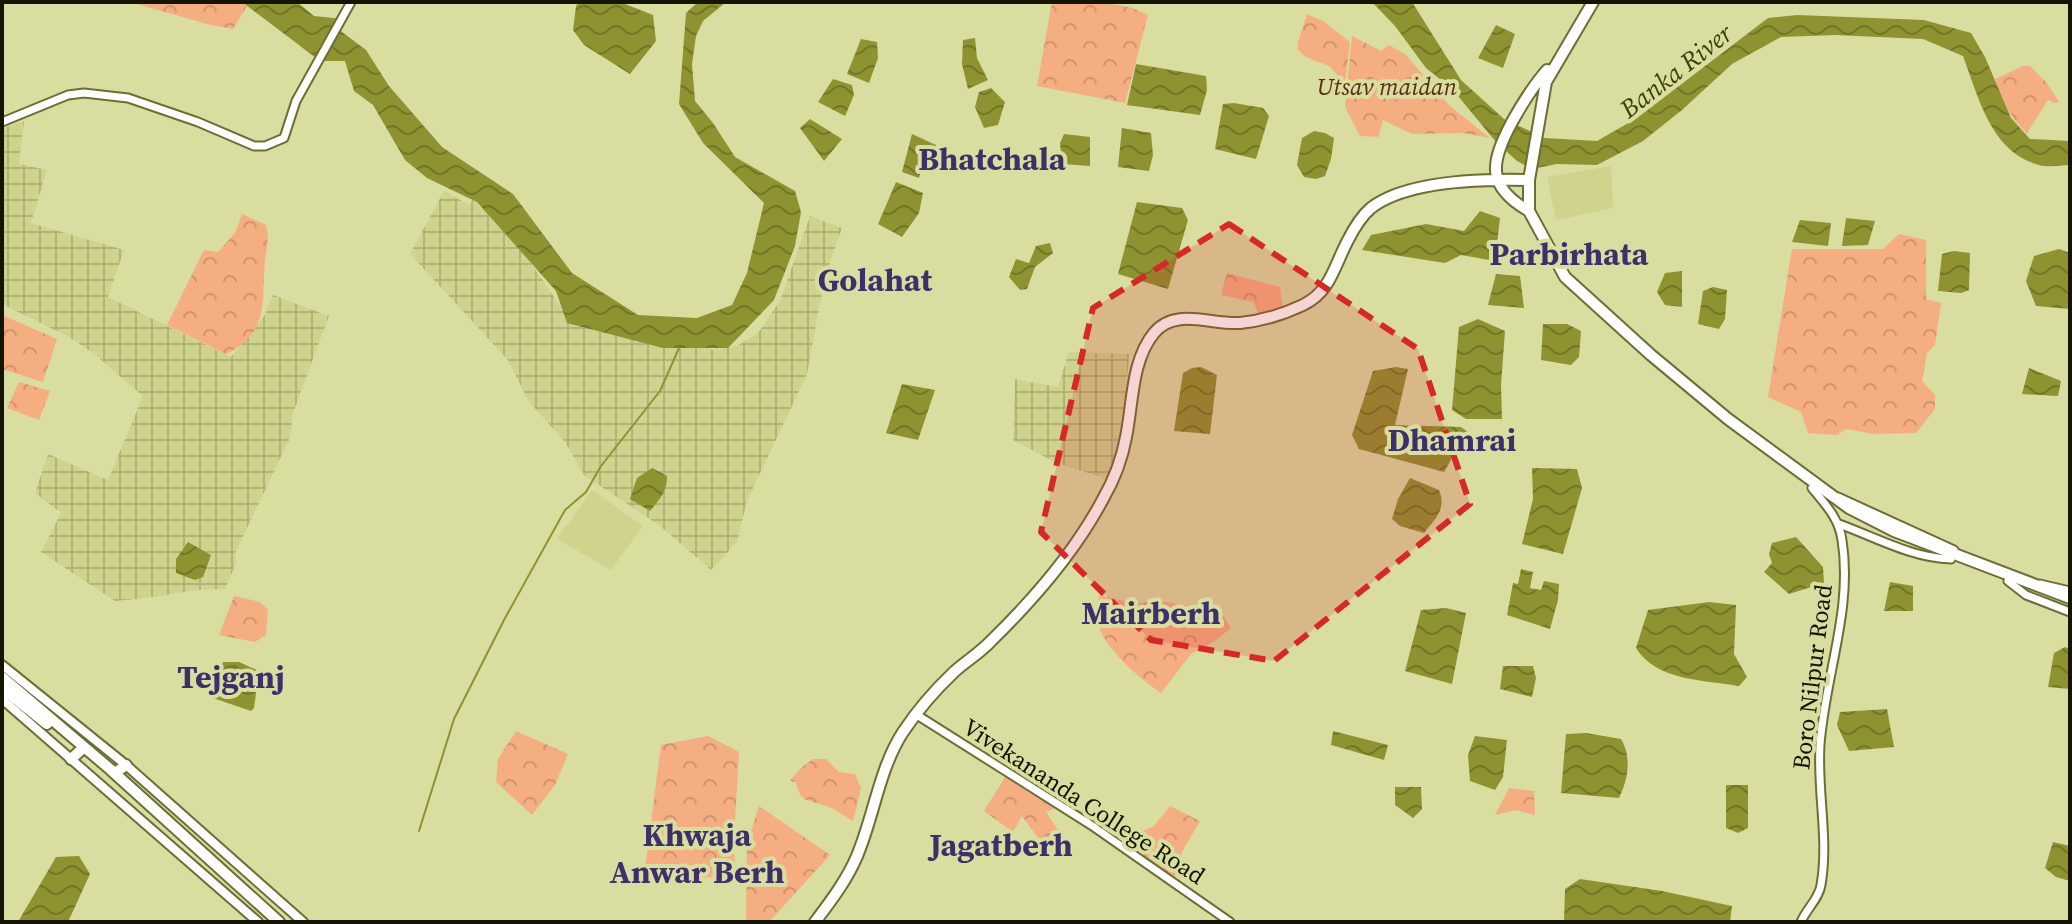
<svg xmlns="http://www.w3.org/2000/svg" width="2072" height="924" viewBox="0 0 2072 924" font-family="'Source Serif 4',serif">
<style>
.built{fill:#cfd38e}
.industrial{fill:url(#industrial-grid)}
.forest{fill:url(#forest-crowns)}
.water{fill:url(#water-waves)}
.lines{fill:none;stroke-linecap:round;stroke-linejoin:round}
.stream{stroke:#8e9230;stroke-width:2}
.tertiary-casing{stroke:#6c6e34;stroke-width:11}
.secondary-casing{stroke:#6c6e34;stroke-width:12}
.trunk-casing{stroke:#6c6e34;stroke-width:14}
.tertiary{stroke:#fff;stroke-width:7}
.secondary{stroke:#fff;stroke-width:8}
.trunk{stroke:#fff;stroke-width:10}
.marked{fill:#d62828;fill-opacity:0.2;stroke:#d62828;stroke-width:6;stroke-dasharray:16 10;stroke-linejoin:round}
.labels{text-anchor:middle;dominant-baseline:central;stroke-width:8;stroke-linejoin:round;paint-order:stroke}
.park-label{font-size:24px;font-style:italic;fill:#582f15;stroke:#d9dda0}
.street-label{font-size:24px;fill:#141501;stroke:#d9dda0}
.water-label{font-size:26px;font-style:italic;fill:#3e400b;stroke:#d9dda0}
.district-label{font-size:32px;font-weight:bold;fill:#3d2f6a;stroke:#d9dda0}
</style>
<defs>
<pattern id="industrial-grid" width="8" height="8" patternUnits="userSpaceOnUse" patternTransform="scale(2)"><rect width="8" height="8" fill="#cfd38e"/><path d="M0 4h8M4 0v8" fill="none" stroke="#b1b479"/></pattern>
<pattern id="forest-crowns" width="20" height="18" patternUnits="userSpaceOnUse" patternTransform="scale(2)"><rect width="20" height="18" fill="#f5ad82"/><path d="M2 6a3 3 0 1 1 6 0M12 15a3 3 0 1 1 6 0" fill="none" stroke="#d1946e"/></pattern>
<pattern id="water-waves" width="16" height="10" patternUnits="userSpaceOnUse" patternTransform="scale(2)"><rect width="16" height="10" fill="#8e9230"/><path d="M0 5q4-4 8 0t8 0" fill="none" stroke="#737626"/></pattern>
</defs>
<rect width="100%" height="100%" fill="#d9dda0"/>
<path class="built" d="M1611,166l2,42 -57,12 -9,-43z
M592,490l51,36 -32,44 -54,-31z"/>
<path class="industrial" d="M24,121l-5,43 28,6 -16,53 93,27 -16,47 123,60 34,-42 8,-20 56,21 -36,97 -3,25 -55,115 1,10 -11,26 -30,1 -40,7 -40,4 -74,-49 20,-39 -26,-20 13,-39 60,26 35,-84 -50,-43 -24,-16 -67,-33v-176z
M444,191l25,14 4,-6 21,11 72,104 148,36 23,-4 21,-13 22,-32 30,-85 32,12 -17,49 -18,97 -60,127 -10,41 -26,28 -51,-44 -76,-51 -19,-33 -36,-40 -21,-42 -98,-106z
M1069,352l60,2 -5,69 -5,24 -11,32 -52,-16 -43,-23 2,-61 43,8z"/>
<path class="forest" d="M130,2h111l6,4 -14,23 -26,-5z
M1052,2c30,0 71,-2 96,13l-23,88 -88,-17z
M1307,14l16,7 27,21 -5,41 -16,-17 -23,-9 -8,-7v-8z
M1352,36l29,15 8,-6 16,9 45,52 40,32 -27,-5 -51,1 -29,-14 -5,17 -18,-1 -15,-29z
M2023,66h7l17,17 12,19 -5,1 -6,-3 -21,33c-17,-15 -25,-32 -32,-54z
M242,214l24,11c4,13 0,24 -1,37 -4,40 5,71 -39,92l-59,-29 37,-75 14,2 17,-19z
M1899,234l27,6v59l15,4 -6,42 -8,8 -5,28 13,14v14l-19,24 -43,1 -27,-5 -9,6 -29,-2 -7,-21 -33,-15 24,-148h91z
M1227,273l53,14 3,21 -25,5 -4,-11 -33,-7z
M2,315l55,24 -14,43 -41,-13z
M19,382l31,9 -11,29 -32,-12z
M1099,595l34,8 34,-1 54,10 10,16 -16,13 -24,13 -30,39c-23,-16 -57,-44 -64,-72 -1,-8 1,-19 2,-26z
M234,596l26,6 8,8 -2,25 -11,7 -36,-7z
M516,731l52,23 -13,31 -23,30 -36,-33 2,-23z
M708,736l31,16 -5,86 1,43 -13,-4 -30,1 -44,-3 -3,-6 16,-124z
M813,759h13l13,13 16,2 6,14 -8,33c-9,-5 -19,-13 -30,-16 -17,-6 -22,-2 -27,-23l-6,-1 10,-12z
M1007,774l54,32 -15,6 14,21 -6,17 -5,3 -27,-37 -9,16 -29,-21z
M1509,788l25,3 1,24 -20,-5 -20,5z
M759,806l71,49 -61,67h-23l1,-78z
M1170,806l30,15 -18,31 -9,31 -56,-40 37,-17z"/>
<path class="water" d="M242,2h55l17,14 29,3 -5,10 28,21 23,36 53,61 71,47 59,79 66,42 59,3 35,-13 15,-32 17,-70 -61,-60 -24,-39 7,-91 12,-11h28l-23,19 -7,15 -4,28 3,37 18,22 22,34 60,34 6,21 -6,34 -21,54 -46,48h-65l-96,-25 -11,-32 -79,-89 -50,-24 -22,-18 -32,-55 -19,-14 -9,-30h-25z
M580,2h40l33,13 3,26 -26,33 -46,-29 -11,-15 3,-24z
M1372,2h40l49,78 43,39 41,19 52,3 40,-23 131,-100 29,-3 127,5 47,13 14,24 26,61 19,21 40,2v24c-10,0 -22,3 -31,0 -48,-12 -61,-69 -76,-109l-40,-17 -88,-4 -54,2 -49,27 -50,46 -39,31 -46,24 -40,-1 -25,5 -15,-8 -21,-19 -43,-52 -27,-22 -31,-42z
M1496,25l19,9 -12,34 -25,-10z
M975,38l2,20 11,22 -20,9 -6,-25 1,-24z
M861,39l16,3 1,16 -9,25 -22,-9z
M1136,64l70,12 1,14 -7,25 -73,-10z
M833,79l19,6 2,10 -9,21 -27,-14z
M991,88l14,14 -7,23 -14,3 -9,-21 4,-15z
M1234,103l29,5 6,8 -13,43 -41,-10 8,-45z
M810,119l32,20 -18,22 -24,-33z
M1122,128l29,5 2,22 -4,16 -31,-4z
M1314,131l11,2 9,5 -3,21 -6,17 -9,3 -12,-2 -7,-12 5,-27z
M912,134l24,11 -4,9 -7,3 -6,21 -17,-6z
M1064,134l26,3v29l-28,-2 -2,-21z
M896,182l27,11 -4,20 -17,24 -24,-13z
M1137,202l45,6 6,12 -20,69 -50,-15z
M1480,211l20,7 -5,43 -34,-6 -16,8 -83,-13 9,-15 55,-11 38,7z
M1846,218l29,3 -7,24 -26,1z
M1800,220l31,3 -3,23 -36,-4z
M1050,243l3,10 -18,14 -8,22 -7,1 -11,-13 7,-18 13,4 7,-17z
M2059,249l11,4v56l-34,-3 -10,-25 8,-25z
M1954,251l16,2 -1,37 -8,3 -23,-2 4,-37z
M1682,271v36l-17,-2 -8,-13 8,-19z
M1496,274l24,2 4,32 -36,-3z
M1713,287l14,3 -2,29 -6,10 -21,-5 5,-33z
M1478,319l27,12 -4,54 1,34h-36l-14,-9 7,-83z
M1543,324h24l14,7 -2,26 -8,8 -30,-5z
M1201,367l16,8 -7,59 -36,-3 9,-58 9,-5z
M1396,367l12,2 -13,56 66,2 7,5 1,10 -10,4 -15,26 -85,-23 -7,-14 21,-64z
M2029,368l32,13 -3,15 -36,-2z
M902,384l33,6 -17,50 -32,-7z
M652,468l15,8c0,16 -7,23 -17,35l-20,-12 7,-21z
M1532,468l45,1 5,19 -19,66 -41,-10 11,-45z
M1410,478l29,12c8,19 -4,29 -15,43l-24,-7 -8,-7 6,-20z
M1796,537l27,30 1,16 -35,11 -25,-22 8,-9 -3,-9 3,-11z
M188,542l23,13 -8,22 -8,3 -19,-7v-14z
M1521,569l12,3 -3,16 11,2 3,-9 15,3 -1,16 -8,29 -43,-14 6,-32 5,1z
M1890,582l23,4v25h-29z
M1709,602l27,3 -2,49 13,23 -8,9c-34,-6 -83,-5 -103,-38l12,-38z
M1446,608l20,5 -14,71 -47,-13 16,-61z
M2065,647l5,2v40l-22,-2 6,-34z
M223,662h16l20,9 -5,37 -3,3 -38,-13z
M1503,666h30l3,12 -4,19 -32,-8z
M1887,709l7,38 -45,4 -12,-26 3,-13z
M1333,731l55,14 -4,15 -53,-15z
M1586,733l35,6c11,18 7,41 -2,59l-58,-5 5,-59z
M1475,736l32,4 -4,37 -8,13 -25,-9 -2,-26z
M1726,785h22v43l-10,5 -12,-5z
M1395,787h26l1,22 -9,9 -18,-13z
M2053,842l17,4v35l-14,-4 -11,-9z
M79,856l11,18 -22,48h-50l38,-65z
M1580,879l82,12 70,15 -2,16h-166l1,-33z"/>
<g class="lines">
<path class="stream" d="M419,831l35,-112 50,-99 61,-110 21,-18 15,-26 59,-75 19,-43"/>
<defs>
<path id="tertiary" d="M2,122l66,-27 16,-2 44,5 70,24 56,24h11l19,-8 12,-37 55,-99
M1838,497l116,53
M1839,524c36,13 73,34 112,35
M2008,581l18,14 44,17
M2040,584l30,7
M917,715l174,110 139,97
M1801,922c5,-13 18,-23 20,-37 8,-46 -4,-94 -1,-140 5,-69 33,-136 22,-205 -3,-22 -17,-36 -30,-52"/>
<path id="secondary" d="M2,665l124,100 177,157
M2,699l256,223"/>
<path id="trunk" d="M1593,2l-47,80 -17,98v31l36,66 86,78 77,64 121,89 45,23 176,67
M1529,211c-44,-25 -38,-49 -17,-89 10,-18 21,-36 35,-52
M2,677l108,92 169,153
M2,688l45,36
M71,759l9,-8
M115,773l11,-8
M815,922c15,-20 32,-42 42,-66 17,-40 22,-87 46,-124 14,-21 33,-43 51,-60 12,-11 26,-19 37,-31 41,-40 85,-91 112,-142 11,-19 19,-40 23,-62 7,-33 5,-76 28,-104 21,-26 57,-8 86,-10 21,-2 44,-9 63,-18 27,-13 31,-38 44,-63 6,-12 13,-25 24,-34 36,-28 114,-29 158,-28"/>
</defs>
<use href="#tertiary" class="tertiary-casing"/>
<use href="#secondary" class="secondary-casing"/>
<use href="#trunk" class="trunk-casing"/>
<use href="#tertiary" class="tertiary"/>
<use href="#secondary" class="secondary"/>
<use href="#trunk" class="trunk"/>
</g>
<path class="marked" d="M1229,224l189,125 52,155 -196,157 -123,-21 -110,-108 52,-224z"/>
<g class="labels">
<g class="park-label">
<text x="1387" y="86">Utsav maidan</text>
</g>
<g class="street-label">
<text transform="translate(1812 677) rotate(-83)">Boro Nilpur Road</text>
<text transform="translate(1084 801) rotate(33)">Vivekananda College Road</text>
</g>
<g class="water-label">
<text transform="translate(1676 71) rotate(-38)">Banka River</text>
</g>
<g class="district-label">
<text x="992" y="159">Bhatchala</text>
<text x="1569" y="254">Parbirhata</text>
<text x="875" y="280">Golahat</text>
<text x="1452" y="440">Dhamrai</text>
<text x="1151" y="613">Mairberh</text>
<text x="231" y="677">Tejganj</text>
<text x="697" y="835">Khwaja<tspan x="697" dy="37">Anwar Berh</tspan></text>
<text x="1001" y="845">Jagatberh</text>
</g>
</g>
<rect width="2072" height="924" fill="none" stroke="#141501" stroke-width="8"/>
</svg>
